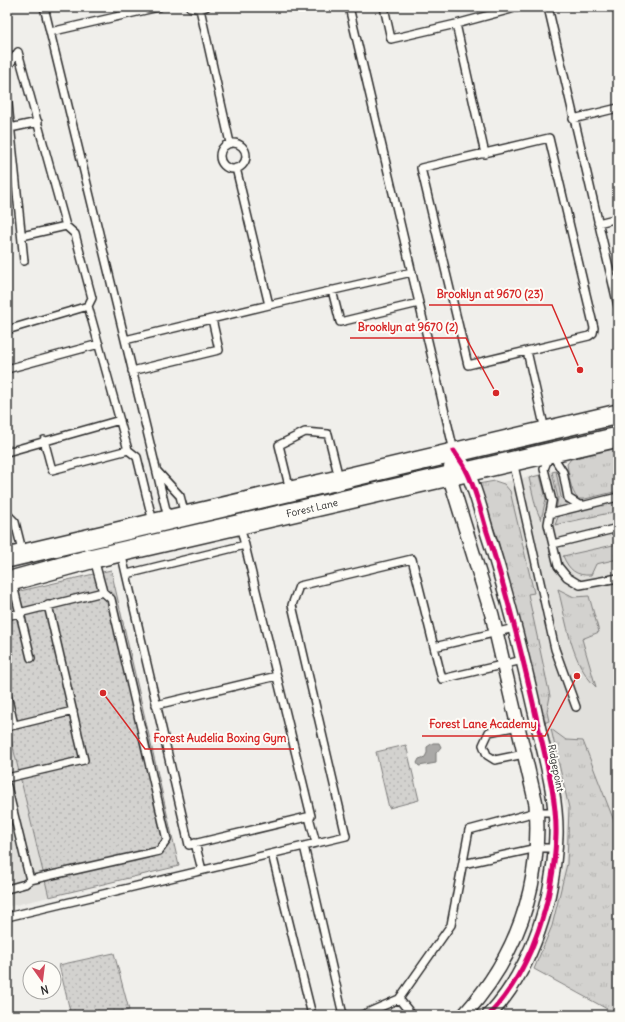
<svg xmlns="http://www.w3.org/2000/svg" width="625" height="1022" viewBox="0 0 625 1022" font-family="Delius,sans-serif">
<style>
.built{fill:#e1e0dc}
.grass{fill:url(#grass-tufts);stroke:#7f7e7d}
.park{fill:url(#park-dots);stroke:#7f7e7d}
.water{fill:#aaa9a7;stroke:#777775}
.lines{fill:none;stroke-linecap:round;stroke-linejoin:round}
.lane-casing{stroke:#2b2b2b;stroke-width:10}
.street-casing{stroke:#2b2b2b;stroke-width:16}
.secondary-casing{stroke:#2b2b2b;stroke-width:22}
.lane{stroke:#fdfcf7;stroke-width:7}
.street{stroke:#fdfcf7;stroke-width:13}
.secondary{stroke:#fdfcf7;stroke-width:19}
.cycleway-casing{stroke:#fdfcf7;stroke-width:8}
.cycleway{stroke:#d6006c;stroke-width:5}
.labels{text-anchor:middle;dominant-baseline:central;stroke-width:4;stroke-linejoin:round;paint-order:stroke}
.street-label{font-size:10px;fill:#2b2b2b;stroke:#fdfcf7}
.leader{fill:none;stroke:#d62828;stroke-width:1.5}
.callout-dot{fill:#d62828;stroke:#fdfcf7;stroke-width:1.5}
.callout-label{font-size:11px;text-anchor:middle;font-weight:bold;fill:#d62828;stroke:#fdfcf7;stroke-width:4;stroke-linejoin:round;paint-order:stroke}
</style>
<defs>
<pattern id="grass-tufts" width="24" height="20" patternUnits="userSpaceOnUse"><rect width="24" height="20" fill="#d3d2cf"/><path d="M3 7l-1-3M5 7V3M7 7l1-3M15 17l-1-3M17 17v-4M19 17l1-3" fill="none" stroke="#b5b4b2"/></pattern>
<pattern id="park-dots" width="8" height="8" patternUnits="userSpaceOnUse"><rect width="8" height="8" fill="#d3d2cf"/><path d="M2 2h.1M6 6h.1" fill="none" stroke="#b5b4b2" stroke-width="1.8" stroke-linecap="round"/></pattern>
</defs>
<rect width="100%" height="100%" fill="#f0efeb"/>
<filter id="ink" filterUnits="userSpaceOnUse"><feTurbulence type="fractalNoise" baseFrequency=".025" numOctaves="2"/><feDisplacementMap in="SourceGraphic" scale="8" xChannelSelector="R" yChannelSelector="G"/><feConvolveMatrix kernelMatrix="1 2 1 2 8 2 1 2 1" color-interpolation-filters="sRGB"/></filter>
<g filter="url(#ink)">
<path class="built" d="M618,455v545l-80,-43 15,-46 12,-50 2,-48 -48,-209 -35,-117z
M7,722l42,175 -42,10z"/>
<path class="grass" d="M618,448v43l-33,8h-7c-8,-9 -9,-24 -11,-35l4,-5z
M556,471l5,26 8,10 -13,3 2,-12 -6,-26z
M540,475l6,24 -5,21 -5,-12 -7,-30z
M495,481l9,3 6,7 24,102 -6,1 22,102 -3,16 2,9 -5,2 -46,-183 -20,-56z
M618,501v10l-63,14 3,-8 4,-2z
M618,544v15l-22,5 -5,11c-15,1 -22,-5 -28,-19z
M558,589l16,8 15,-1 10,36 -17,7 14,48c-25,-24 -29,-64 -38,-98z
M551,729l15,11 17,1 33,85 2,-1v190l-84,-46 18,-43 15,-62 2,-56z"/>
<path class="park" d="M111,570l68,296 -130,31 -42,-175v-128z
M406,745l13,55 -30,8 -13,-56z
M114,953l15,57 -21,5h-37l-12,-50z"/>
<path class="water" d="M433,743h6l2,4 -5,6v10l-17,3 -2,-3 2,-4 6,-2 2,-4v-6z"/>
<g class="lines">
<defs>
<path id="lane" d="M44,7l81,333 144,-35 -33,-137
M190,7l10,2 6,-2
M349,7l105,444
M384,7l7,32 65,-15 29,130
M548,7l70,299
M200,9l30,134
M456,24l63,-17
M50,32l109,-25
M18,52l48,174 9,8 17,64 -4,8 40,144 9,7 16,65
M7,68l11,-16
M7,94l17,167
M573,119l45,-11
M10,128l28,-6
M549,138l45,190 -1,5 -4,3 -121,29 -47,-197z
M220 156a13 13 0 1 1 26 0a13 13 0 1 1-26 0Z
M598,223l20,-5
M22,236l44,-10
M332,290l8,32 79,-19
M269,305l143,-33
M7,330l81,-24
M125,340l43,178
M527,351l18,79
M7,369l92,-25
M132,371l87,-21 -7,-31
M44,440l8,30 76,-20
M7,452l113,-32
M551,453l12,19 5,26 11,7h4
M550,454l-6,15 8,32 -4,23 10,42 9,11 13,8 38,-7
M513,461l42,188 21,58
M157,471l23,25 5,19
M290,490l-11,-45 26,-13 23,2 11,44
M7,514l8,8 8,32
M549,514l69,-17
M553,544l65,-16
M121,552l68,293 122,-29 -71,-291
M127,574l118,-29
M12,581l19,77
M7,616l96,-24 -9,-33
M434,647l8,32 81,-19
M7,695l7,30
M156,705l121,-29
M518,726l-29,6 -6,13 4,10 8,5 29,-6
M7,727l66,-16
M7,778l77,-18 -36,-155
M7,786l23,94 -5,4 -18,5
M309,817l7,26
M195,843l7,27
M304,846l39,169
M272,854l40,161
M463,864l74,-16h17
M30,880l129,-29 8,-11 -56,-241 -8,-7
M7,917l339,-81 -54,-231 7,-19 113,-27 22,88 81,-19
M399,999l13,16
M362,1015l37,-16 52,-74 18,-95 67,-18h18"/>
<path id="street" d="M454,451c4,7 10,13 13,21 9,18 14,40 20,60 20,60 35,122 49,184 8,38 21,79 20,119 -2,62 -23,134 -67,180
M454,451l-5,24 43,140 44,189c6,80 -18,151 -72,211"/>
<g id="secondary">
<path d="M7,558l611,-144"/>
<path id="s1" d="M7,582l87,-24 524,-121"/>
</g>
</defs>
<use href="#lane" class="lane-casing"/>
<use href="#street" class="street-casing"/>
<use href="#secondary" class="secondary-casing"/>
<use href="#lane" class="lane"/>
<use href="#street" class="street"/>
<use href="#secondary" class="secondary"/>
<defs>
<path id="cycleway" d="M454,451c4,7 10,13 13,21 9,18 14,40 20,60 20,60 35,122 49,184 8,38 21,79 20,119 -2,62 -23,134 -67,180"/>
</defs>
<use href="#cycleway" class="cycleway-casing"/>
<use href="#cycleway" class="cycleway"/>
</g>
</g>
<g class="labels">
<g class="street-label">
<text stroke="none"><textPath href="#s1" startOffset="314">Forest Lane</textPath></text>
<text transform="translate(556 768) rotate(79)">Ridgepoint</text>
</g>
</g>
<path class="leader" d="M580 370L552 305H429M496 393L466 338H350M577 676L545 736H422M103 693L145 749H294"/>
<g class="callout-dot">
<circle cx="580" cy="370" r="4"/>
<circle cx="496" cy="393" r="4"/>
<circle cx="577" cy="676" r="4"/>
<circle cx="103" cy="693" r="4"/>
</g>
<g class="callout-label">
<text x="490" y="298">Brooklyn at 9670 (23)</text>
<text x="408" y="331">Brooklyn at 9670 (2)</text>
<text x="483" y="728">Forest Lane Academy</text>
<text x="220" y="742">Forest Audelia Boxing Gym</text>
</g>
<rect width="625" height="1022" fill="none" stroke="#fdfcf7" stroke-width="24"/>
<rect x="12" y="12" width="601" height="998" fill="none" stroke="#2b2b2b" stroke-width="1.5" filter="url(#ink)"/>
<g transform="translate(42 980) rotate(166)"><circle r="19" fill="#fdfcf7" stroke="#a9a8a5"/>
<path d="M0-3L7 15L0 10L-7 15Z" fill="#d1495b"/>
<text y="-6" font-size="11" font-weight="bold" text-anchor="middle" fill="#2b2b2b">N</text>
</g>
</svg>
